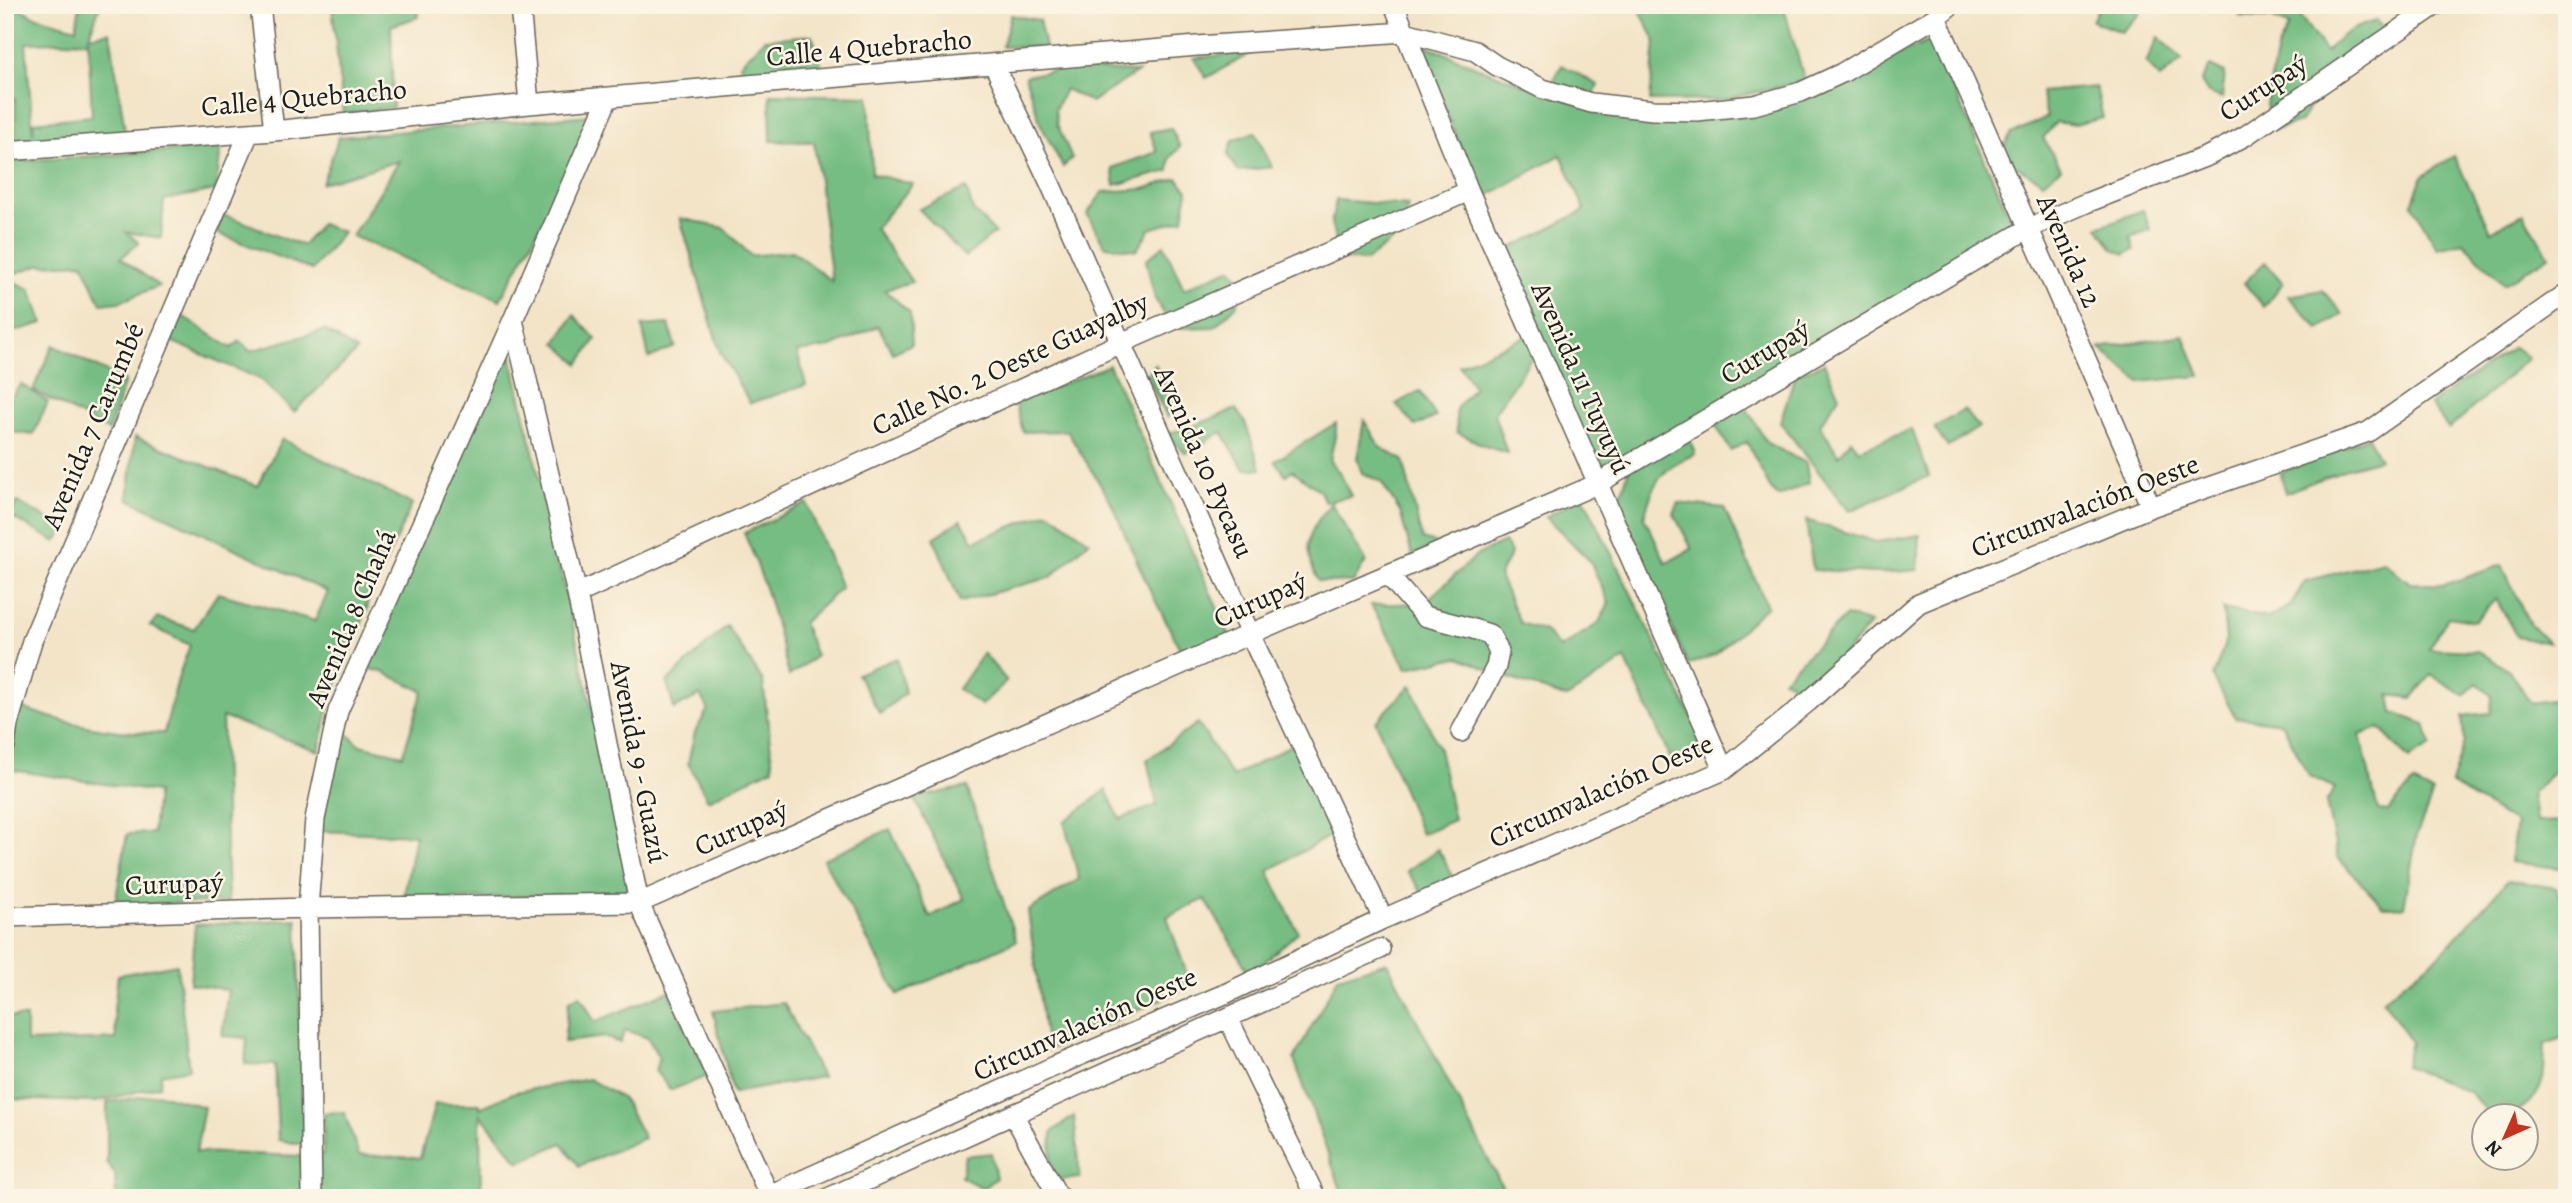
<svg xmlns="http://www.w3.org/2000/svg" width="2572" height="1203" viewBox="0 0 2572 1203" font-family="Alegreya,serif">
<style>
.forest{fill:#76bd83;stroke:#496c50;stroke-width:2;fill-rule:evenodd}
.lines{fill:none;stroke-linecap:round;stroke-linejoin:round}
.minor-casing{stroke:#676258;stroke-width:22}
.minor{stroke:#fff;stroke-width:19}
.labels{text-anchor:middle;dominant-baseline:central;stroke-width:5;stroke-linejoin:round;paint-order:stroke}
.street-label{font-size:28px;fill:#1c1c1c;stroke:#fcf5e5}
</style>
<rect width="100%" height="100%" fill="#fcf5e5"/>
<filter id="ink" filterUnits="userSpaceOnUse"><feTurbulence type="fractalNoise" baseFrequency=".0143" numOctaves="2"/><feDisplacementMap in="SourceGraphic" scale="14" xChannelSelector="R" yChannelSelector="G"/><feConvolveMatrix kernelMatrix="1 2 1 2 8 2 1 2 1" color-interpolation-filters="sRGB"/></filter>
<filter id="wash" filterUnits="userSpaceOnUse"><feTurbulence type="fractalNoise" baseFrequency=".00686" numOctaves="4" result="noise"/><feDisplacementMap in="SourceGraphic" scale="28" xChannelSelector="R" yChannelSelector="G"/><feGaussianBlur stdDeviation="1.57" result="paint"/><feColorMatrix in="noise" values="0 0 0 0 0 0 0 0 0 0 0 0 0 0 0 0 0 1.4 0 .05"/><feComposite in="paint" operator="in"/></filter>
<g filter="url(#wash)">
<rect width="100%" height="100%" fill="#f3e4c7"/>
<path class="forest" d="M5,5h8l21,11 42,12 4,-23 20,1 -11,30 21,-4 16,105 -111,6v-44l-6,-3 1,-57 -5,-2zM88,38l4,78 -58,6 -1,12 -7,-91 61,-2z
M332,5h88l-2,12 -27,9 2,81 -50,7z
M1637,5h146l22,76 -83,19 -72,1 5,-61z
M2100,5h40v9l-19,18 -29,-11z
M2242,5h50l34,47c14,-18 28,-25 50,-31l10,9 -53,33 -32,59 -27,8 -8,-25 11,-56 12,-23 -17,-8 -32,-1z
M1011,15l28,5 6,27h-43z
M812,35l12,37 -79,7 -5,-15 25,-25z
M2158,37l24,23 -22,18 -14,-15z
M1932,40l84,191 -413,243 -107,-218 89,-46 -24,-55 -79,44 -65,-158 67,29 131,47 158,-10z
M1253,52l-47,26 -12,-20z
M1562,65l36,20 -8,17 -41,-13z
M2210,66l15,7 -3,25 -14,-5 -7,-11z
M1068,68l70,4 -47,30 -26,-13 -10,21 2,14 15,34 -9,9 -22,-42 -16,-49z
M2096,87l7,31 -28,7 -19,-3 -13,16 18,30 -18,14 -44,-26 12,-22 36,-17 -6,-25z
M770,94l99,2 3,78 41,10 -38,44 37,54 -27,8 25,23 2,31 -19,9 -15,-27 -47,21 -34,5 9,33 -56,18 -30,-51 -40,-134 44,10 27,28 41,-5 40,30 -18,-139 -43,-1z
M602,114l-102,186 -148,-64 47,-75 -77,22 17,-46z
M1171,128l9,19 -10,11 -1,13 -54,14 -3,-17 45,-16 -7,-20z
M1255,132l17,35 -34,4 -10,-16 5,-15z
M221,147l-5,43 -52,10 -3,38 -35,-6 13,11 -18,15 38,28 -40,16 -18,2 -18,-41 -44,2 -34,12v-115z
M2454,156l37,75 32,-17 26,42 -45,28 -41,-42 -26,6 -25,-44 10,-27z
M1177,178l11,12 -5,29 -33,10 -13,21 -32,-4 -18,-32 16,-22 41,-3z
M966,188l7,22 22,23 -30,24 -46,-48z
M1336,200l72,6 -8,28 -34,27 -26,-2 -9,-36z
M2143,210l7,20 -20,7 4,13 -9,4 -12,-5 -15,-22z
M222,215c29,7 53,23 81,30l18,-21 22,8 -31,38 -95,-37z
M1164,245l20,44 47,-21 13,16 -8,22 -22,21 -41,1 -18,-29 -9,-39z
M2265,262l18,21 -19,24 -20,-24z
M5,278l25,11 13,34 -27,8 -11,-6z
M2322,290l21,24 -24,15 -31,-33z
M181,315l50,33 9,-7 10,10 75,-21 32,21 -63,61 -34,-33 -99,-42z
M574,315l22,24 -17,25 -23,-21z
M669,324l6,23 -26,11 -7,-32z
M2184,335l16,41 -60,6 -41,-34z
M1527,336l7,18 -40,60 13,39 -22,-7 -28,-14 -1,-23 18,-22 -15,-22z
M508,342l126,549 -231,11 12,-67 -98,-4 24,-103 19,17 43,10 20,-64 -40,-19 -20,-5z
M53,345l72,36 -16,50 -76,-41z
M2514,347l14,11 -79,71 -19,-25z
M1824,363l15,33 -19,29 19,31 12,-16 8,10 53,-21 17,47 -80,35 -69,-89 15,-47z
M1155,364l24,46 -12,7 -20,-41z
M1109,365l123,276 -52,8 -31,-61 -39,-88 -43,-69 -44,1 -8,-29z
M21,384l27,18 -15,33 -28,-4v-26z
M1420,391l16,26 -21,9 -19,-22z
M1744,404l23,39 39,20 3,20 -31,14 -8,-9 -23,-46 -16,9 -15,-25z
M1236,409l9,13 16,47h-17l-22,-37 -36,21 -21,-19 26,-7z
M1964,410l15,17 -31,20 -14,-19z
M1364,420l16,27 23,13 19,79 21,6 -31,10 -12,-43 -19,-30 -19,-9 -5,-14z
M1336,423c1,14 -5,25 -6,39l10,11 11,23 -26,6 -5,-11 -28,-21 -6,5 -11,-14z
M135,437l122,49 25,-47 130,65 -46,102 2,1 -38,95 -11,49 -97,-34 6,185 -113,3 12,-71 26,-1 4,-41 -146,-22 1,-66c48,19 100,30 152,29l15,-58 11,-30 -40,-19 8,-8 36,11 24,-36 97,28 13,-29 -200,-93z
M2368,437l12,22 -29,8 -66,26 -5,-20z
M1690,440l5,14c-35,15 -41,27 -51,63l22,46 26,-14 -18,-35 4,-11 46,5 43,98 -52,49 -27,10 -69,-162 11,-38z
M1583,496l128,260 -37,10 -49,-107 -58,39 -64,-22 -44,-19 -52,11 -36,-63 53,-2 53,-48 27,-13 7,11 -12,23 21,47 25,8 15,17 39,-25 10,-20 -19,-42 -44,-44z
M17,502l48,26 -9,14 -46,-26z
M807,503l34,85 -38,35 13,33 -27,20c-12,-49 -24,-97 -45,-143z
M1331,503l35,58 -13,22 -35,-2c-17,-38 -11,-47 13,-78z
M1049,512l40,29 -38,36 -91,25 -26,-64 27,-18 13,21z
M1806,520l70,22 44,-7 -2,35 -40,3 -65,-3z
M2383,561l27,22 34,2 58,-20 28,60 18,18 -31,-6 -21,-38 -22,22 -26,-4 -19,32 49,2 31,19 21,33 37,-5v63l-35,31 4,30 31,-1v48l-57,-7 6,-39 -65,-39 13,-42 -2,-26 29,-3 1,-18 -15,-12 -13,12 -33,-20 -19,23 -22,-3 3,18 32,11 6,22 -22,13 -30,-31 -19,7 18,75 10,1 25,-28 20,10 -16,41 -13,73h-20l-46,-49 -12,-56 9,-14 -26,-12 -27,-53 -47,-6 -22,-40 13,-37 -3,-31 45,9 22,-12 15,-25z
M1846,616l25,7 -60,72 -28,-16z
M727,626l36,55 10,87 -65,32 -20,-37 7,-31 13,-23 -8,-14 -26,14 -7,-27z
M983,653l24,28 -26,24 -23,-16z
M897,658l8,35 -25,21 -23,-40z
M1411,685l28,64 15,71 -33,14 -45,-112z
M1198,723l34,54 61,-33 42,89 -67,38 30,61 -48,43 -45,-76 -38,18 24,69 -144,65 -19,-140 51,-32 -15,-57 42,-32 14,29 37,-14 -10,-45z
M967,787l49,154 -118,54 -75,-136 67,-30 40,88 34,-18 -50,-101z
M1438,849l18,33 -31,14 -18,-25z
M2508,880l48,8 11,23v125l-22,8c-1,11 0,24 -2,35 -6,25 -28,37 -52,36l-22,-23 -64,-26 6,-24 -28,-43 57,-44z
M297,919l7,226 -26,-5 -3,-75 -30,-1 2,-26 -25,-2 6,-46 -38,-6 5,-59z
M1387,962l121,236h-164l-50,-139 44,-82z
M177,964l12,105 -28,5 -1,12 -65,16 -90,-3v-82h21v25l90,-3 -2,-30 4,-34z
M669,991l39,85 -37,14 -16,-19 4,-13 -11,-20 -23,-8 -5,13 -15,-6 -41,5 5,-41 11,-6 15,27z
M784,1003l38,74 -89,16 -20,-82z
M589,1079l34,20 21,39 -65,28 -17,-23 -43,19 -39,-48 1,84h-166l-1,-44h9l1,-41 20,-1 15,43 61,3 15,-54h45v4l35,-16z
M160,1094l44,13 -8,45 105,4 2,42h-187l-1,-24 -8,-11v-61z
M1074,1116l6,62 -25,2 -4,-21 1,-27z
M991,1153l5,25 -13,10 -22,-11 4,-21z"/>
</g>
<g filter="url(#ink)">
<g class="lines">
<defs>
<path id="minor" d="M260,5l14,126
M520,5l9,99
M1394,5l75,186 255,579
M1936,17l215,490
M994,65l55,116 201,453 133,285
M5,151l269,-20 255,-27 668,-58 208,-14 70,19 22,15 46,23 48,14 62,7 44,1 57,-6 47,-13 41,-19 94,-56 15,-12
M513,320l64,274 62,309 130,292
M1388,575l36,41 46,12 19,6 4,5 6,13 -3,15 -35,65
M577,594l544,-251 348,-152
M5,746l3,-22 24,-83 217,-508
M5,917l303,-9 331,-5 611,-269 347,-150 432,-256 57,-25 124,-48 35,-19 191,-131
M1228,1018l88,180
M1013,1114l46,84
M312,1198l-4,-290 7,-89 23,-108 175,-391 95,-222
M763,1198l292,-132 172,-73 156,-74 341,-149 85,-69 110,-98 232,-96 217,-75 199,-139
M828,1198l552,-249"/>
</defs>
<use href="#minor" class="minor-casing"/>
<use href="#minor" class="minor"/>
</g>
</g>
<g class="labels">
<g class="street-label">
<text transform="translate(869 48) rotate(-5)">Calle 4 Quebracho</text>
<text transform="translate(2263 88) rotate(-33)">Curupa´y</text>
<text transform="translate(304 98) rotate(-5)">Calle 4 Quebracho</text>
<text transform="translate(2069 251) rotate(66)">Avenida 12</text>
<text transform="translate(1765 352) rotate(-31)">Curupa´y</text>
<text transform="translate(1010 364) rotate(-25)">Calle No. 2 Oeste Guayalby</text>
<text transform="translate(1581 378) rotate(66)">Avenida 11 Tuyuyú</text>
<text transform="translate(93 426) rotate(-67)">Avenida 7 Carumbé</text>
<text transform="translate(1204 462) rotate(66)">Avenida 10 Pycasu</text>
<text transform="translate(2085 506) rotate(-21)">Circunvalación Oeste</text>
<text transform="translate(1260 600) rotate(-24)">Curupa´y</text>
<text transform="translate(351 618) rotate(-67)">Avenida 8 Chahá</text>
<text transform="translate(639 762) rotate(79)">Avenida 9 - Guazú</text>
<text transform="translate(1601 791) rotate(-24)">Circunvalación Oeste</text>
<text transform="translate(741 828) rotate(-24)">Curupa´y</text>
<text transform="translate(174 884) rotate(-2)">Curupa´y</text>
<text transform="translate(1085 1024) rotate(-24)">Circunvalación Oeste</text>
</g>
</g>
<rect width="2572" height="1203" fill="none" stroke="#fcf5e5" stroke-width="28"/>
<g transform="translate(2505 1137) rotate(225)"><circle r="33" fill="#fcf5e5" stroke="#a29e95" stroke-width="2"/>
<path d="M0-5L12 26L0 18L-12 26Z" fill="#c8321e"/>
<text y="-10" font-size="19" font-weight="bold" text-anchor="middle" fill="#1c1c1c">N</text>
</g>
</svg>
